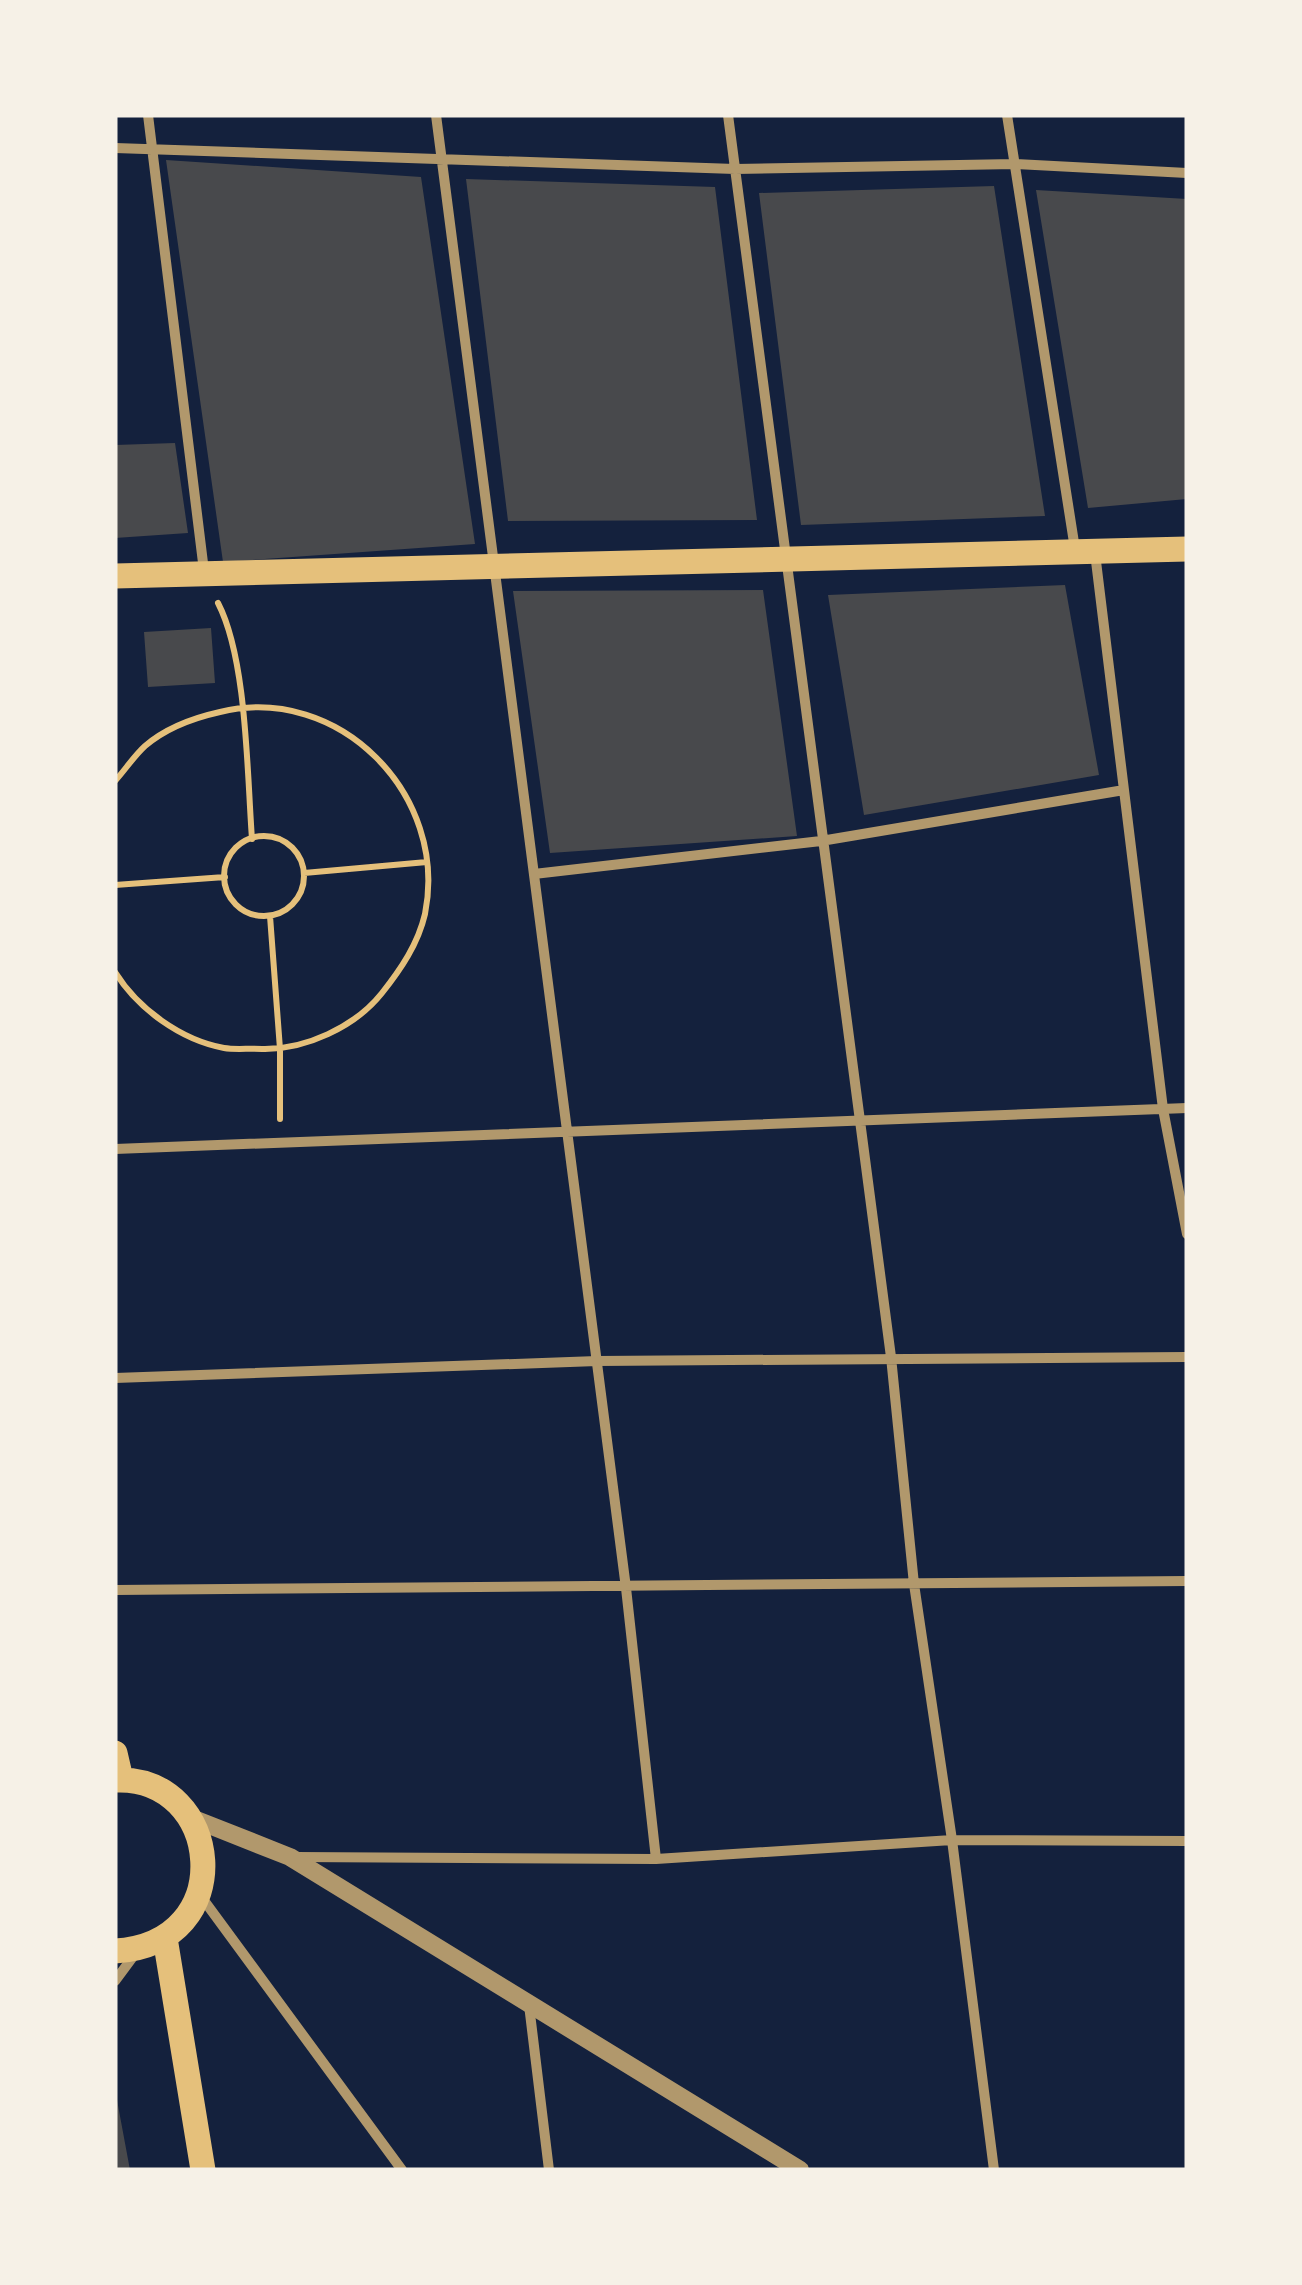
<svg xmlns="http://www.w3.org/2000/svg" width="1302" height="2285" viewBox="0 0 1302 2285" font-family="'Nunito Sans',sans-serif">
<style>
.building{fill:#48494c}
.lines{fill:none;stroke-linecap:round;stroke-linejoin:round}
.path{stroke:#e5c07b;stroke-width:6}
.minor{stroke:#b1986c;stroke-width:10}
.tertiary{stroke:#b1986c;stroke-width:18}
.primary{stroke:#e5c07b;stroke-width:25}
</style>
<rect width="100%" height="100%" fill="#14213d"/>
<path class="building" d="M166,160l255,17 54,367 -252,18z
M466,179l249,8 42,333 -249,1z
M994,186l51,330 -244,9 -42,-332z
M1036,190l151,9v300l-99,9z
M175,443l13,90 -73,5v-93z
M1065,585l34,190 -235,40 -36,-220z
M763,590l34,246 -247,17 -37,-262z
M211,628l4,55 -67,4 -4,-55z
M115,2100h2l13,70h-15z"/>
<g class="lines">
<path class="path" d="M218,603c29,56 29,170 34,236
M115,781c10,-11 19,-25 30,-35 21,-18 48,-28 75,-34 119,-29 229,83 205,202 -7,30 -24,55 -43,79 -27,34 -77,57 -120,56 -12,-1 -26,1 -38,-1 -43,-8 -86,-39 -109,-76
M224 876a40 40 0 1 1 80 0a40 40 0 1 1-80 0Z
M304,873l123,-11
M115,885l110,-8
M270,916l10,133v70"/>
<path class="minor" d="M148,115l56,456
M436,115l190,1473 30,271
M728,115l163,1242 23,227 38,256 42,330
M1007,115l68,434
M115,148l620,21 280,-5 172,9
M1095,553l68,556 24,125
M534,874l287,-33 303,-51
M115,1149l1072,-41
M115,1378l482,-17 590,-4
M115,1590l1072,-9
M296,1857l360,2 296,-19 235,1
M200,1895l202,275
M115,1981l23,-31
M529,2005l20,165"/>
<path class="tertiary" d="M189,1817l101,40 510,313"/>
<path class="primary" d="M115,576l1072,-27
M115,1753l6,26
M115,1780c108,-5 126,164 0,171
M165,1938l38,232"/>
</g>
<rect width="1302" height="2285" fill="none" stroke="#f6f1e7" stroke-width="235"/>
</svg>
